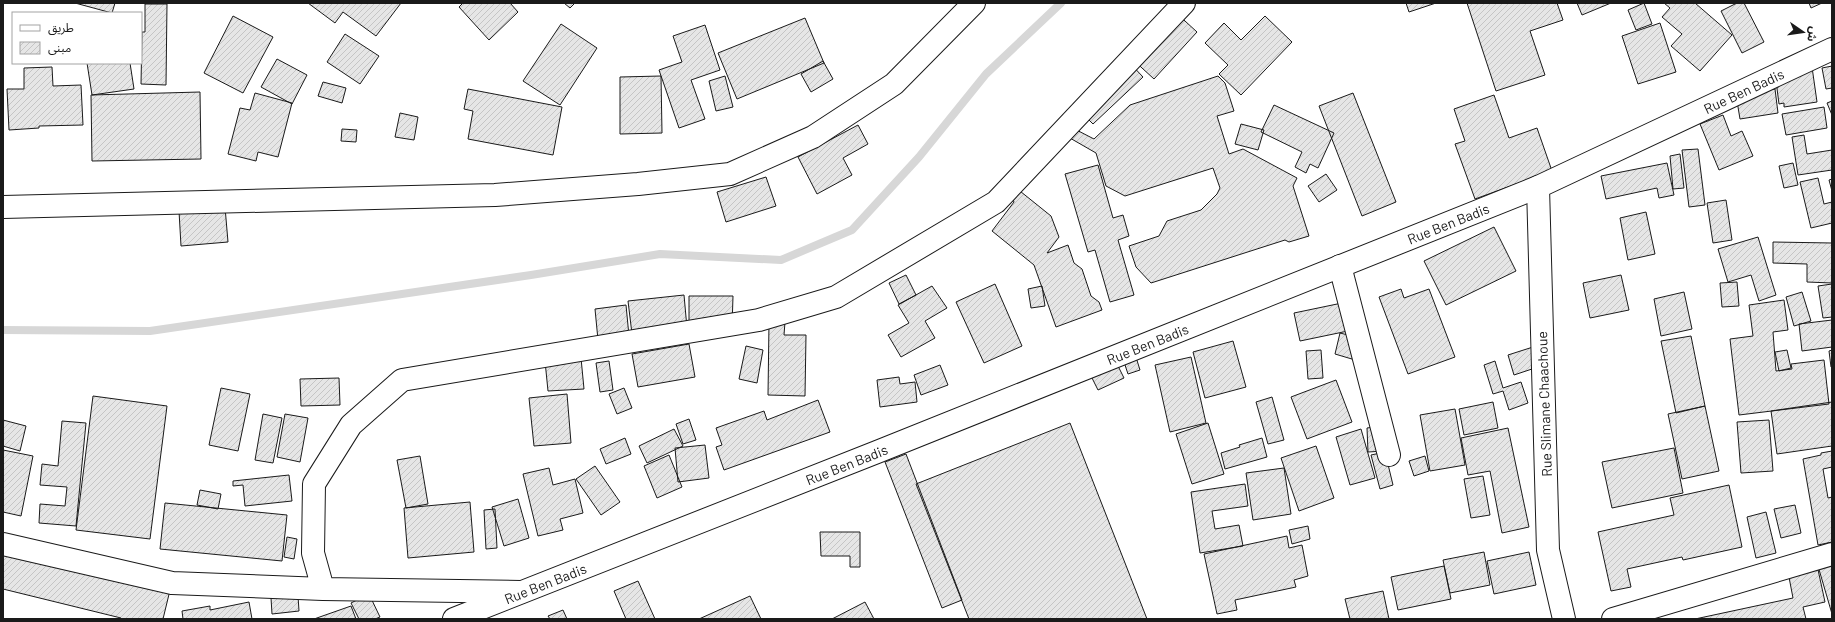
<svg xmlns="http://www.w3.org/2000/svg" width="1835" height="622" viewBox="0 0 1835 622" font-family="Barlow,'Noto Sans Arabic',sans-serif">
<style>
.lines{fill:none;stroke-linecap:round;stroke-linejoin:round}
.stream{stroke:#d7d7d7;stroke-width:8}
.building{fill:url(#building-hatch);stroke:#1a1a1a}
.street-casing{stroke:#1a1a1a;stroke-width:24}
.secondary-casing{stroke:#1a1a1a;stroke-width:24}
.primary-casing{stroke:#1a1a1a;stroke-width:24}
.street{stroke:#fff;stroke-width:22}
.secondary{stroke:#fff;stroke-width:22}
.primary{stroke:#fff;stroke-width:22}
.labels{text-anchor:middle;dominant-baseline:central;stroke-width:3;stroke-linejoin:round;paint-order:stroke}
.street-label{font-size:14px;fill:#1a1a1a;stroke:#fff}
</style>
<defs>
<pattern id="building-hatch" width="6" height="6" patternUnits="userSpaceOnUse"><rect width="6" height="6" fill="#e6e6e6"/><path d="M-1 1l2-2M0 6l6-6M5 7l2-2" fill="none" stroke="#c5c5c5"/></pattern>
</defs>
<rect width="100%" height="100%" fill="#fff"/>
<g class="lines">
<path class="stream" d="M3,330l147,1 381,-56 129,-21 121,6 71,-30 67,-73 67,-83 75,-71"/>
</g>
<path class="building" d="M75,3h40l-3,10z
M308,3h93l-25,33 -33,-24 -8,11z
M463,3h47l8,9 -29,28 -30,-33z
M564,3h11l-5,5z
M1406,3h30l-27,9z
M1467,3h90l6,17 -33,11 15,44 -49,16z
M1577,3h34l-29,12z
M1644,3l8,21 -16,6 -8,-20z
M1664,3h31l37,32 -32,36 -29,-25 11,-12 -20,-17 8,-9z
M1737,3h7l20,39 -22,11 -21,-42z
M1809,3h13l-11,5z
M145,4h22l-1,81 -25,-1 1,-52h3z
M1173,10l24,22 -43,47 -24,-22z
M233,16l40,21 -30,56 -39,-20z
M1265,16l27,26 -51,53 -22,-21 9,-9 -23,-22 19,-20 17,17z
M805,18l19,45 -87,36 -19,-46z
M1660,23l16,49 -38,12 -16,-48z
M561,24l36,24 -37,57 -37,-24z
M705,25l15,45 -29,10 14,39 -26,9 -20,-58 23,-8 -9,-26z
M345,34l34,22 -19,28 -33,-22z
M277,59l30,16 -15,29 -31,-17z
M1127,60l16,17 -50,47 -16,-16z
M823,61l10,18 -22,13 -10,-18z
M87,63h43l4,26 -42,6z
M1832,66v22l-6,1 -4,-21z
M52,67l1,19 28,-1 2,40 -44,1v2l-30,2 -2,-41h17v-21z
M1812,67l5,35 -33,5v-4l-5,1 -4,-31z
M661,76l1,57 -42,1v-57z
M725,76l8,31 -17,4 -7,-30z
M1218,76l7,7 9,28 -17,5 12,38 14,-5 54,29 -4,8 16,50 -20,6 -4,-2 -134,43 -15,-16 -7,-21 30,-10 8,-15 34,-11 16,-16 3,-6 -7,-20 -88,28 -19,-10 -10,-33 -40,-23 7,-7 31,16 36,-34z
M323,82l23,6 -4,15 -24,-7z
M468,89l94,18 -9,48 -85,-16 5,-28 -9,-2z
M1775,89l3,24 -38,6 -4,-24z
M200,92l1,67 -109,2 -1,-66z
M255,93l37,10 -14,54 -20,-5 -2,9 -28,-7 12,-46 10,2z
M1353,93l43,109 -34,14 -43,-110z
M1494,95l15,43 28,-10 15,43 -77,28 -20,-55 10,-3 -11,-32z
M1832,101v14l-5,-12z
M1274,105l60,28 -16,35 -8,-4 -4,9 -11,-6 7,-15 -41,-20z
M1824,107l3,21 -41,7 -4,-21z
M400,113l18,4 -4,23 -19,-3z
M1723,115l8,21 11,-5 11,25 -34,14 -19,-46z
M1241,124l23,6 -6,20 -23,-6z
M858,125l10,19 -25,14 9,17 -35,19 -19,-37z
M342,129l15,1 -1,12 -15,-1z
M1804,135l3,19 25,-4v20l-34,5 -6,-38z
M1698,149l7,56 -16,2 -7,-57z
M1680,154l4,34 -11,1 -3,-33z
M1667,163l7,32 -15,3 -2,-10 -51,11 -5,-23z
M1793,163l5,22 -14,3 -5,-22z
M1098,165l15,53 10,-3 6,21 -11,4 16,55 -24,7 -15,-52 -7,2 -23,-78z
M1326,174l11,16 -18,12 -11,-16z
M766,177l10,29 -50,16 -9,-30z
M1818,178l6,26 8,-2v21l-21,5 -11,-46z
M1005,179l46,37 8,21 -12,16 21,-8 6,18 8,6 9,27 8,6 3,8 -46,17 -22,-62 -42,-34 22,-29z
M1832,179v12l-3,-11z
M1726,200l6,40 -19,3 -6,-40z
M225,207l3,35 -47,4 -2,-35z
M1646,212l9,42 -27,6 -8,-42z
M1494,227l22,44 -70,34 -22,-44z
M1758,237l18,58 -17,6 -8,-26 -23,7 -10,-33z
M1773,242l59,1v40l-25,-1v-18l-34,-1z
M906,275l10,20 -17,9 -10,-21z
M1621,275l8,35 -39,8 -7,-35z
M1737,282l2,24 -17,1 -2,-24z
M995,284l27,62 -38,17 -28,-61z
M1832,284v33l-9,1 -5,-32z
M932,286l15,22 -22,13 10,17 -34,19 -13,-22 21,-12 -11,-18z
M1042,286l3,20 -14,2 -3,-19z
M1401,289l3,9 25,-9 26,68 -47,17 -29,-77z
M1684,292l8,37 -31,7 -7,-37z
M1802,292l9,29 -17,5 -8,-29z
M684,295l3,33 -55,6 -4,-33z
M689,296h44l-1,32h-43z
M1784,300l4,30 -15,2 3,39 16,-2 -1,-5 33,-4 5,44 -90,11 -9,-76 23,-3 -4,-31z
M1342,303l6,28 -48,10 -6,-28z
M626,305l3,31 -31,4 -3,-31z
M1832,320v27l-30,4 -3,-27z
M769,322h16l-1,13h22l-1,61 -37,-1z
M1340,333l28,7 -6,22 -27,-8z
M1691,336l14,70 -29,7 -15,-72z
M1233,341l13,46 -41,11 -12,-46z
M689,344l6,33 -57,10 -6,-33z
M746,346l17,4 -6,33 -18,-4z
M1533,347l5,20 -24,8 -6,-20z
M1321,350l2,28 -15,1 -2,-28z
M1787,350l4,18 -12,3 -4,-19z
M1832,350v17h-1l-2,-16z
M1135,354l5,16 -12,4 -5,-15z
M1191,357l15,66 -36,9 -15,-67z
M581,358l3,31 -36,2 -3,-30z
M1115,360l9,18 -26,12 -9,-18z
M609,361l4,29 -13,2 -4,-29z
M1495,361l8,27 18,-6 7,21 -19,7 -6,-19 -10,3 -9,-29z
M940,365l8,20 -27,10 -7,-20z
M899,377l1,7 15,-2 2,20 -37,5 -3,-27z
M339,378l1,27 -39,1 -1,-27z
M1336,380l16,42 -45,17 -16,-42z
M221,388l29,6 -12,57 -29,-6z
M624,388l8,20 -15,6 -8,-20z
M567,394l4,49 -37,3 -5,-48z
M93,396l74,10 -17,133 -74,-9z
M1272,397l12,43 -16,4 -12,-42z
M818,400l12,32 -106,38 -8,-23 6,-2 -6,-17 48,-17 3,9z
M1493,402l5,26 -34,7 -5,-26z
M1832,402v44l-55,8 -6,-43z
M1705,406l14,65 -37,8 -14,-65z
M1455,409l10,56 -35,6 -10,-56z
M263,414l19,4 -9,45 -18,-3z
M285,414l23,4 -8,44 -23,-5z
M689,419l7,21 -13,4 -7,-20z
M3,420l23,6 -6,25 -17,-5z
M1769,420l4,51 -32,2 -4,-51z
M62,421l24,2 -10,103 -37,-3 1,-19 25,2 2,-19 -27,-2 2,-21 16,2z
M1070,423l77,196h-178l-53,-135z
M1208,423l16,51 -32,10 -16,-50z
M1382,426l2,25 -16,1 -1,-24z
M1508,428l21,99 -27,6 -12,-62 -22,4 -7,-37z
M674,429l9,17 -36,17 -8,-17z
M1361,429l14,49 -25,7 -14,-48z
M625,438l6,16 -25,10 -6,-15z
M1262,438l5,19 -42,12 -4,-16 19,-6 -1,-2z
M705,445l4,33 -31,4 -3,-34z
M1316,446l18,52 -35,13 -18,-53z
M1674,448l9,45 -71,15 -10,-46z
M3,450l30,6 -12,60 -18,-4z
M1832,451v16l-9,2 5,29 4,-1v45l-14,3 -15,-86 18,-4v-2z
M1385,452l8,33 -13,4 -9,-34z
M906,454l56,146 -20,8 -57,-146z
M669,455l13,32 -25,11 -13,-32z
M420,456l8,48 -22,4 -9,-48z
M1425,456l4,15 -15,5 -5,-15z
M595,466l25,36 -19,13 -25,-36z
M549,468l4,17 22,-6 8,34 -23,6 3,11 -25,6 -15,-62z
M1284,468l7,46 -38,6 -7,-47z
M289,475l3,26 -47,5 -2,-21 -10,1v-5z
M1483,476l7,39 -19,3 -7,-39z
M1245,484l3,22 -36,5 3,18 24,-4 4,21 -43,7 -9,-61z
M1729,485l13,62 -59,13 -1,-3 -55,12 4,18 -20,4 -13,-59 76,-17 -4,-17z
M200,490l21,4 -3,15 -21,-4z
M518,499l11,39 -25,8 -12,-39z
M470,502l4,50 -66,6 -4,-50z
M165,503l122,12 -5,46 -122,-12z
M1795,505l6,28 -20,5 -7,-29z
M495,509l2,39 -11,1 -2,-39z
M1766,512l10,41 -20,5 -9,-41z
M1308,526l2,13 -18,5 -3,-14z
M820,532h40v35h-10v-11h-29z
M1287,536l2,12 13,-3 6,31 -14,4 2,7 -61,13 2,10 -20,4 -13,-60z
M287,537l10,2 -3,20 -10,-2z
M3,545l168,41 -8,33h-43l1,-1 -118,-29z
M1484,552l6,33 -40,8 -7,-33z
M1529,552l7,33 -42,9 -7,-33z
M1832,562v52l-14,-48z
M1817,565l8,37 -22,5 3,12h-111l98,-21 -5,-26z
M1444,566l7,33 -53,11 -7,-33z
M638,581l17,38h-29l-12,-28z
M1383,591l6,28h-39l-5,-20z
M369,594l11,23 -5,2h-16l-8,-16z
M298,596l1,15 -27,3 -1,-16z
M750,596l11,23h-62z
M249,602l3,17h-69l-1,-8 28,-5v4z
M865,602l9,17h-42z
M351,606l5,13h-42z
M563,610l4,9h-17l-2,-3z"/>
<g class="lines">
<defs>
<path id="street" d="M1340,266l49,189
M3,544l169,39 151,6 198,3
M323,589l-10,-36 1,-69 37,-59 51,-45 357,-60 77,-23 160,-95 188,-199
M1613,619l219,-65"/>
<g id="secondary">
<path d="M3,207l492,-12 143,-11 92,-10 83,-37 81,-53 80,-81"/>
<path id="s1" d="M454,619l423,-167 661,-265"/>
</g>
<g id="primary">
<path id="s2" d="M1564,619l-16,-69 -10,-363 294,-138"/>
</g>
</defs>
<use href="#street" class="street-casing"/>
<use href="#secondary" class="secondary-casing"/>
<use href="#primary" class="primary-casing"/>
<use href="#street" class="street"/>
<use href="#secondary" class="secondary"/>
<use href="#primary" class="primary"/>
</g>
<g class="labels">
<g class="street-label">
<text stroke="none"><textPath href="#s2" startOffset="661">Rue Ben Badis</textPath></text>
<text stroke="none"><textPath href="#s1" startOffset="1070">Rue Ben Badis</textPath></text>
<text stroke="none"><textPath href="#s1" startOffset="746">Rue Ben Badis</textPath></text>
<text transform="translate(1544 404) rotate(-92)">Rue Slimane Chaachoue</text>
<text stroke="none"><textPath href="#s1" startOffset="422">Rue Ben Badis</textPath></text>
<text stroke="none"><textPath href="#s1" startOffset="98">Rue Ben Badis</textPath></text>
</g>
</g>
<rect width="1835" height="622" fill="none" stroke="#1a1a1a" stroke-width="8"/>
<rect x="12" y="12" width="130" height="52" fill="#ffffff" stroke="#a3a3a3"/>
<rect x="20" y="25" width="20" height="6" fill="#ffffff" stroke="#a3a3a3"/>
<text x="48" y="32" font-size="12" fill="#1a1a1a">طريق</text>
<rect x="20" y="42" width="20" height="12" fill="url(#building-hatch)" stroke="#a3a3a3"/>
<text x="48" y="52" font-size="12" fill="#1a1a1a">مبنى</text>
<g transform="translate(1803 32) rotate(103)" stroke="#ffffff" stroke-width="3" paint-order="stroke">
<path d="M0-3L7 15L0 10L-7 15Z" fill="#1a1a1a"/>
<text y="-6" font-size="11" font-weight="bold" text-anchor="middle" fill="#1a1a1a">ش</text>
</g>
</svg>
